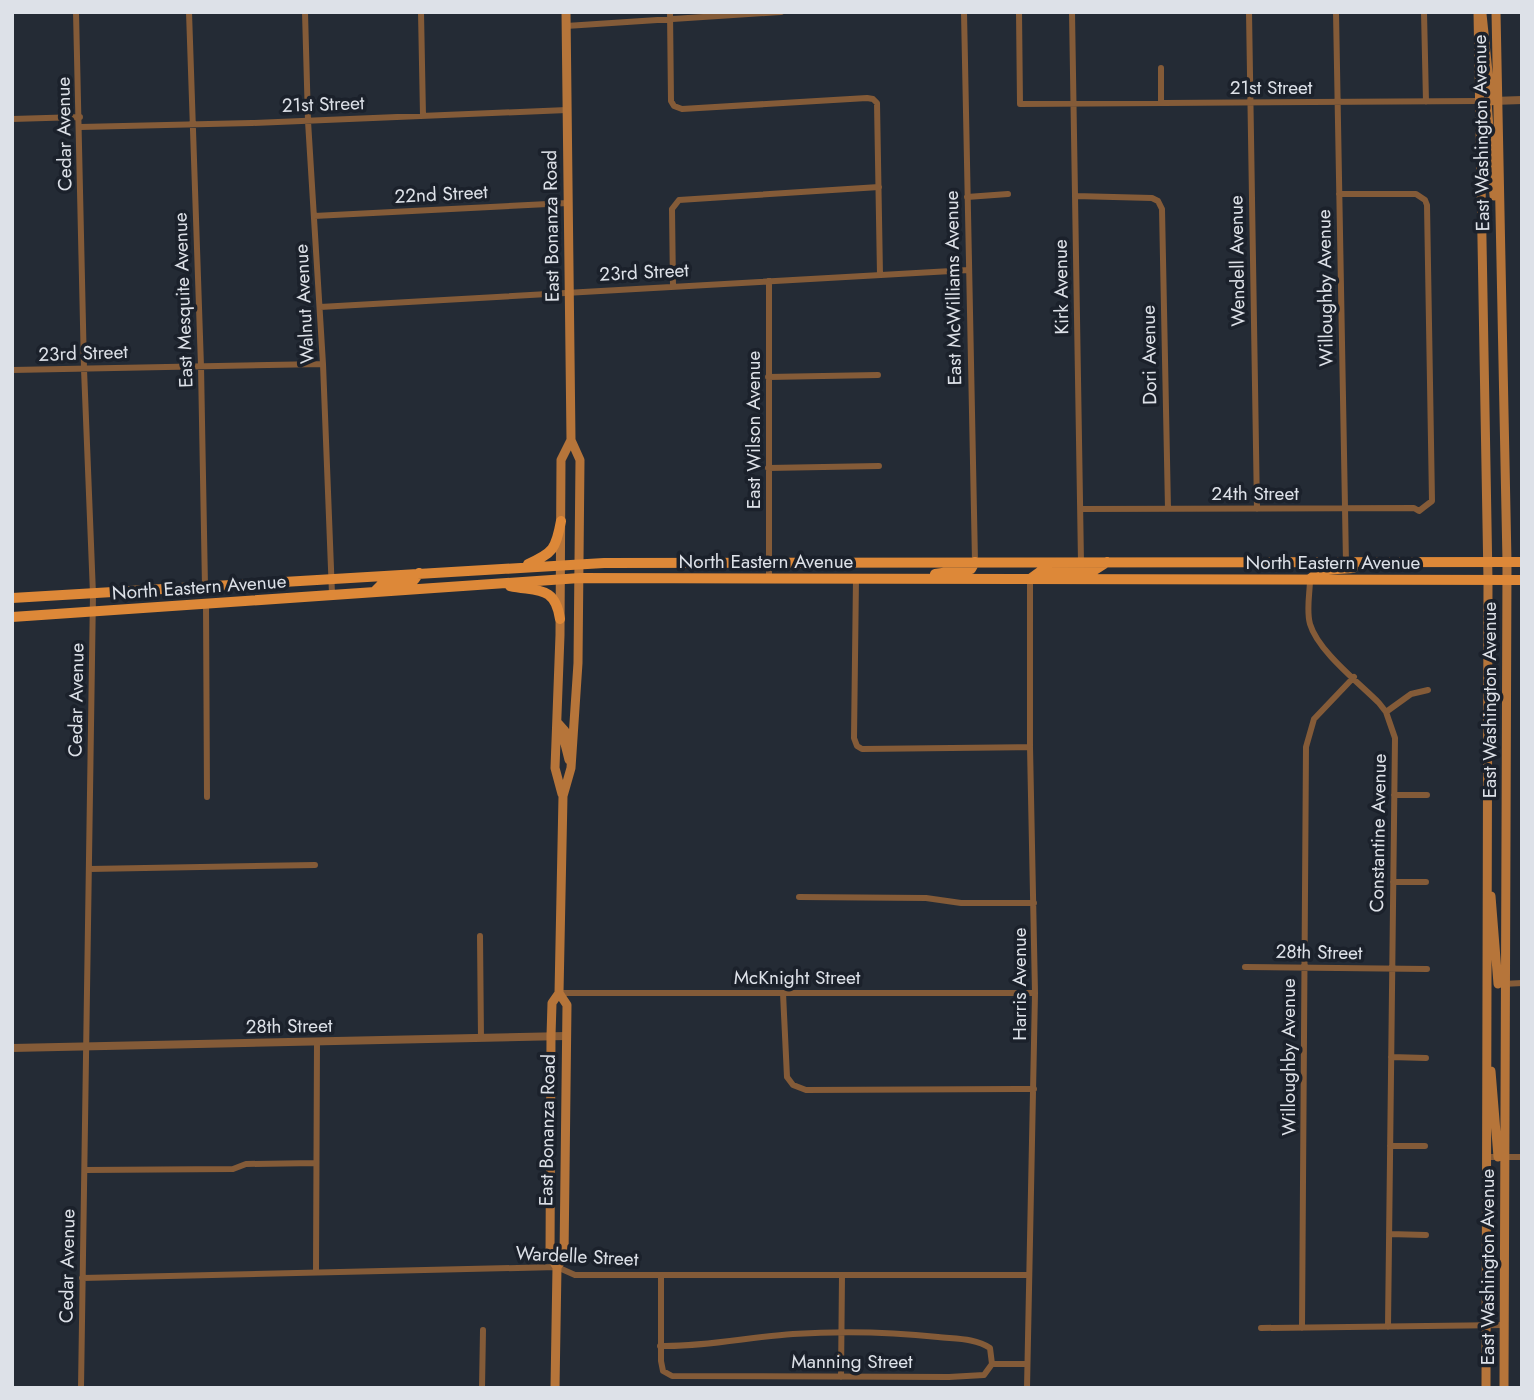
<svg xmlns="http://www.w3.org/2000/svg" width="1534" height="1400" viewBox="0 0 1534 1400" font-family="Jost,sans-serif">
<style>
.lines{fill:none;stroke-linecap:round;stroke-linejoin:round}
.minor{stroke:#845b38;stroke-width:6}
.tertiary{stroke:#845b38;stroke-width:8}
.secondary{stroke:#b6753a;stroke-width:9}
.primary{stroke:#dd8838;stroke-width:10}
.labels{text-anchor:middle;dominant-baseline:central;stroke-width:7;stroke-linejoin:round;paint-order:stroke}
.street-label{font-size:19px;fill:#dde1e8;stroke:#1b212b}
</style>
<rect width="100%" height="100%" fill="#242b35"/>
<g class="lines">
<path class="minor" d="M76,12l8,357 9,225 -12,794
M189,12l12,354 4,221
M305,12l3,109 15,243 9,230
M421,12l2,104
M670,12l1,89 3,5 8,3 185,-11 6,1 4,4 3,172
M964,12l11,550
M1019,12l1,92 459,-3
M1072,12l9,550
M1249,12l8,497
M1336,12l10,551
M1424,12l2,90
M566,26l215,-14
M1161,68v35
M12,119l68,-2
M80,127l172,-4 315,-13
M1075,196l77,2 6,3 4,8 6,300
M967,197l41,-3
M314,216l254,-13
M769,281v298
M673,287l-1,-78 7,-9 200,-13
M320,307l649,-37
M12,370l311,-6
M768,377l110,-2
M768,468l111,-2
M1081,509l333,-1 5,3 13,-10 -5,-296 -2,-5 -9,-6h-77
M856,578l-2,160 3,8 5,3 168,-2
M1310,579c0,14 -4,31 0,45 8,27 48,58 69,79l7,9 9,26 -7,589
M206,604l1,193
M1386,712l25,-18 17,-4
M1394,795h33
M89,869l226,-4
M1393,882h33
M799,897l127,1 35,5h73
M480,936l1,102
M1245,967l182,2
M1503,984l19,-1
M559,993h476
M783,993l4,84 6,8 13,5 228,-1
M1391,1057l35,1
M1390,1146h35
M1486,1157h36
M85,1170l148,-1 13,-5 70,-1
M1389,1234l37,1
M316,1271l1,-229
M661,1275v86l2,10 9,5 277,1 35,-2 8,-11h34
M82,1278l475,-11 18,8h453
M1261,1328l244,-3
M1302,1328l4,-581 8,-28 40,-42
M660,1346c45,1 89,-9 133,-12 48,-3 98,-2 145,3 18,2 37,1 52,11l2,16
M841,1377l1,-102
M482,1388l1,-58
M1027,1388l8,-395 -5,-246v-168"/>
<path class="tertiary" d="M1493,101l29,-1
M12,1048l554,-12"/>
<path class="secondary" d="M1478,12l10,569 -2,807
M1496,12l11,550 -3,826
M1482,14l9,87
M1487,101l7,95
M557,722l8,9 -1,9 5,20
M562,794l-7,-26 5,-133 1,-175 10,-20
M1491,896l7,88
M1491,1071l7,86
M557,1267l7,-10 3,-252 -8,-12 4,-197 8,-28 7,-105 2,-203 -9,-20 -5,-428
M555,1388l2,-121 -7,-11 1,-220 1,-33 7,-10"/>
<path class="primary" d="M528,564c25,-11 28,-15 33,-43
M935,574l36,-5 4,-7
M1030,579l11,-8h52l14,-9
M1310,579l12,-9 31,-2
M510,586c27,6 45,-1 50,33
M375,591l8,-8 31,-3 5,-7
M12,598l592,-35 918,-1
M12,617l568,-39 942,2"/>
</g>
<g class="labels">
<g class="street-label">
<text x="1271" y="87">21st Street</text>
<text transform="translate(323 104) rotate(-2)">21st Street</text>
<text transform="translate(1481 133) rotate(-91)">East Washington Avenue</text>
<text transform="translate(64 134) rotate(-91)">Cedar Avenue</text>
<text transform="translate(441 194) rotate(-3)">22nd Street</text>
<text transform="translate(551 226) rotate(-91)">East Bonanza Road</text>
<text transform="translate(1237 261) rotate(-91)">Wendell Avenue</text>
<text transform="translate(644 272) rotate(-3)">23rd Street</text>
<text transform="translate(1061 287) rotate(-91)">Kirk Avenue</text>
<text transform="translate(953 288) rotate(-91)">East McWilliams Avenue</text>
<text transform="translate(1325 288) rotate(-91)">Willoughby Avenue</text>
<text transform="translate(183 300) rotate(-92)">East Mesquite Avenue</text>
<text transform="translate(304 304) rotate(-93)">Walnut Avenue</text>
<text transform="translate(83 353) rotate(-2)">23rd Street</text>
<text transform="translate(1149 355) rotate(-91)">Dori Avenue</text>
<text transform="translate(753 430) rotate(-90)">East Wilson Avenue</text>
<text x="1255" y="493">24th Street</text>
<text x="766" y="561">North Eastern Avenue</text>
<text x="1333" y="562">North Eastern Avenue</text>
<text transform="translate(199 587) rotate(-4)">North Eastern Avenue</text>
<text transform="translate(76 700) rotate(-89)">Cedar Avenue</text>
<text transform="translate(1489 700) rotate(-90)">East Washington Avenue</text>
<text transform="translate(1378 833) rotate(-89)">Constantine Avenue</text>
<text transform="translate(1319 952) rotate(1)">28th Street</text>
<text x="797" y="977">McKnight Street</text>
<text transform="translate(1019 984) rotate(-90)">Harris Avenue</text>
<text transform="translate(289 1026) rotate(-1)">28th Street</text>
<text transform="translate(1288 1057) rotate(-90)">Willoughby Avenue</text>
<text transform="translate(547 1130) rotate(-89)">East Bonanza Road</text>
<text transform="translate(577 1256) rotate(3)">Wardelle Street</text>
<text transform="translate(67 1266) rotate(-89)">Cedar Avenue</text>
<text transform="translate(1487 1267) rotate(-90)">East Washington Avenue</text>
<text x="852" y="1361">Manning Street</text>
</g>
</g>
<rect width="1534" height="1400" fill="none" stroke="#dde1e8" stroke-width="28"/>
</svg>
